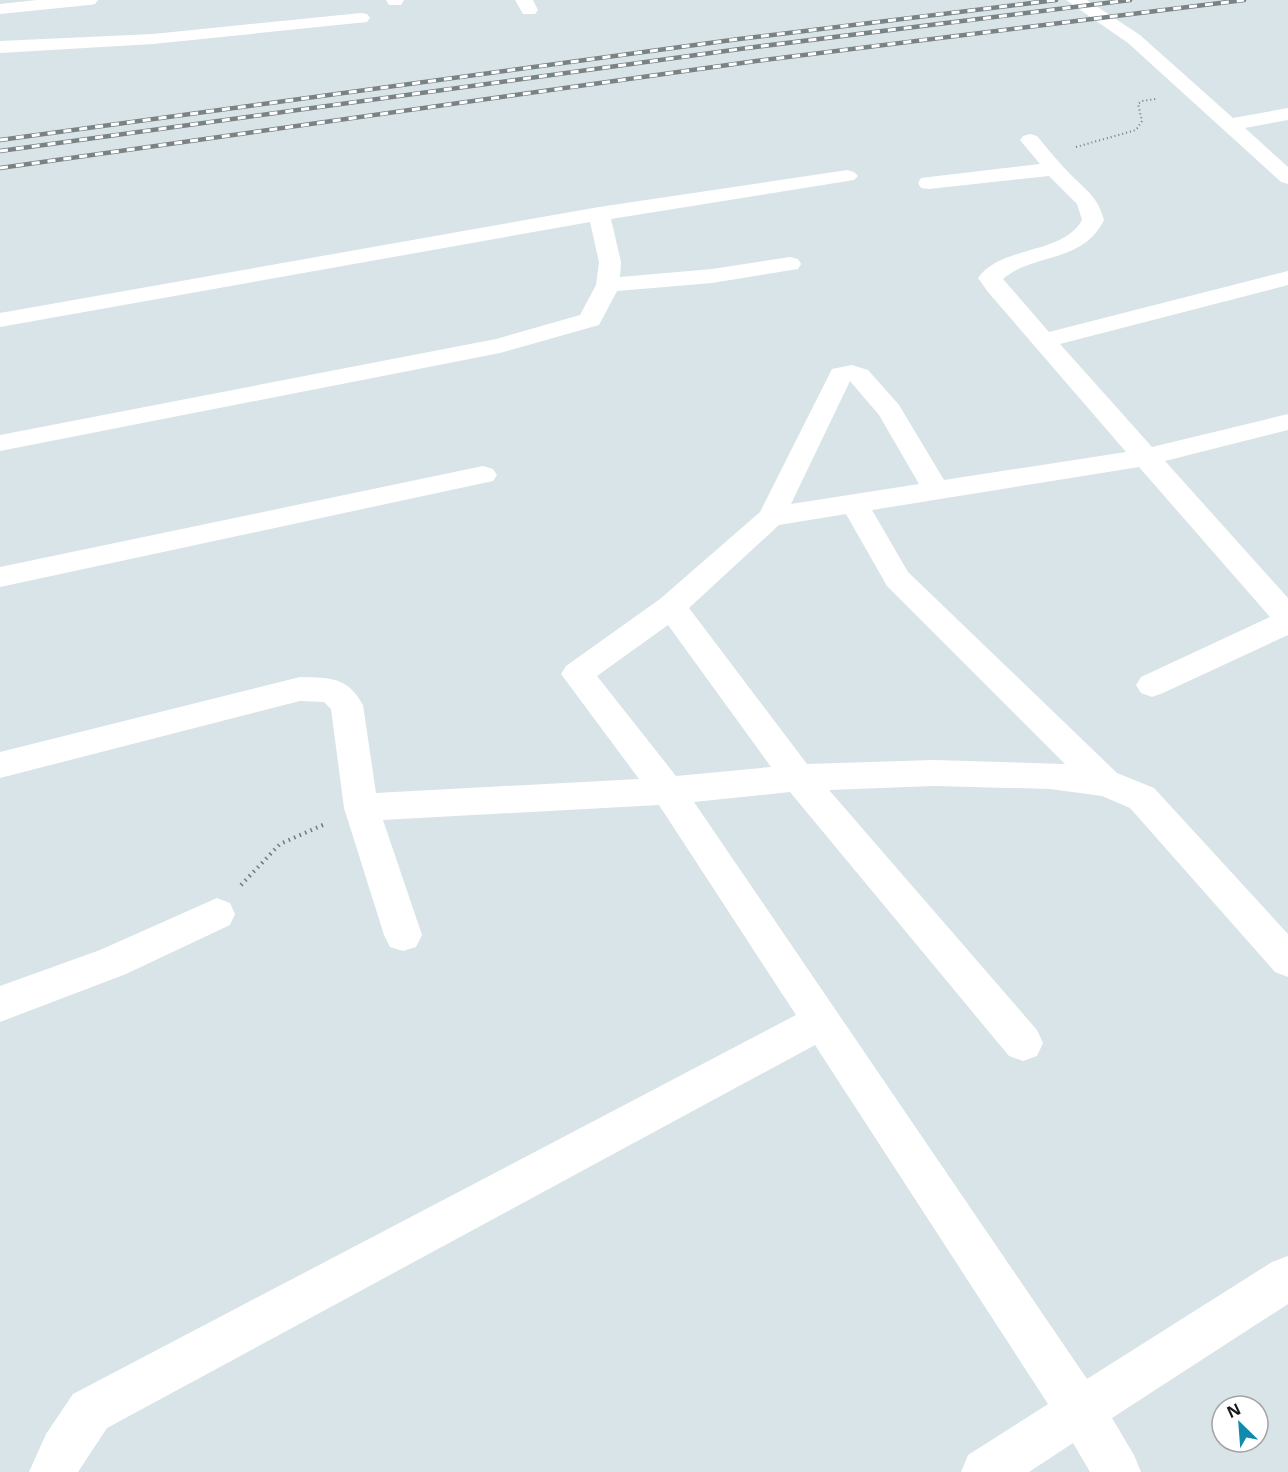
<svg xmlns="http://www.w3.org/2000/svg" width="1288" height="1472" viewBox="0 0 1288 1472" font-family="'Noto Sans',sans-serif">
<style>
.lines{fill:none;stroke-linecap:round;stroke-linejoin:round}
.path-far1{stroke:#71797c;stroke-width:2;stroke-dasharray:1 3;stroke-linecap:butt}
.path{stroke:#71797c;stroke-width:4;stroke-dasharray:1.5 4.5;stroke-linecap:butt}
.minor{fill:#fff;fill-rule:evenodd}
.rail-casing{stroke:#798285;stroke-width:4.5}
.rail{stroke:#fff;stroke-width:3;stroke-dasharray:8;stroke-linecap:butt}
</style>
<rect width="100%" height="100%" fill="#d8e4e8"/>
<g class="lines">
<path class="path-far1" d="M1076,147l60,-17 6,-9 -4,-17 4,-3 14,-2"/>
<path class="path" d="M241,885l39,-41 45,-20"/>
<path class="minor" d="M37,0h61l-3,4 -6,1 -89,9v-10z
M386,0h18l-3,5h-12z
M515,0h18l5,10 -3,4h-12z
M1066,0h21l53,35 93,83 55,-10v12l-43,8 43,39v17l-7,-2 -153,-139z
M361,13l6,1 3,4 -3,4 -214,22 -153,9v-12l153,-7z
M1030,134l7,2c11,13 22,27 34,39 17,17 26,21 33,45 -22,44 -69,32 -101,59l46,53 239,-61v14l-228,59 92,103 136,-33v16l-123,31 123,137v37l-125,58 -11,4 -11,-4 -5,-8 5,-8 129,-60 -131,-150 -267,43 36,62 209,201 37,15 134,146v43l-13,-5 -145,-164 -28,-12 -52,-7 -116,-3 -105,4 208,240 6,13 -6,13 -14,5 -14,-5 -219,-264 -96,10 393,577 185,-117 16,-6v48l-176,114 22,37 7,17h-51l-17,-29 -44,29h-68l7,-17 80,-51 -233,-359 -708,383 -29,44h-49l17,-38 27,-40 723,-379 -137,-210 -276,15 39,115 -6,12 -13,4 -13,-4 -6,-12 -40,-127 -13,-99 -7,-7 -24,-1 -300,77v-26l300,-75c30,1 47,-1 63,28l13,88 263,-14 -78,-105 5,-8 94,-67 100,-87 72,-143 20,-4 16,5 31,35 45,75 182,-28 -138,-160 -10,-14c23,-33 85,-23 104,-58l-5,-16 -28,-28 -120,13 -8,-1 -3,-5 3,-5 8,-1 111,-13 -20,-24 3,-4zM850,381l29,34 40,69 -128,20zM846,514l41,72 178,178 -131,-4 -127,4 -118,-156 90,-83zM668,625l103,142 -95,9 -79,-100z
M847,170l7,2 4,4 -4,4 -243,39 10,43 -1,15 92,-8 78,-12 8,2 3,5 -3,5 -86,14 -95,8 -18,34 -99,28 -500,98v-16l496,-96 84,-24 16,-30 3,-23 -9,-40 -590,105v-14l599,-106z
M483,466l10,3 4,6 -4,6 -493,106v-20z
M217,898l13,5 5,11 -5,11 -104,49 -126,48v-36l100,-36z"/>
<defs>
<path id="rail" d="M0,140l739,-101 317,-39
M0,151l747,-103 383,-48
M0,168l756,-107 488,-61"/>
</defs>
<use href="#rail" class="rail-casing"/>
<use href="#rail" class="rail"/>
</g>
<g transform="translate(1240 1424) rotate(335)"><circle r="28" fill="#ffffff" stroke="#a1a3a4" stroke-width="1.5"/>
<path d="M0-4.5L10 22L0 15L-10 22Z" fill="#0f8cad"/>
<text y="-9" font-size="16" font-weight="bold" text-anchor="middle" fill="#15191b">N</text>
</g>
</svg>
